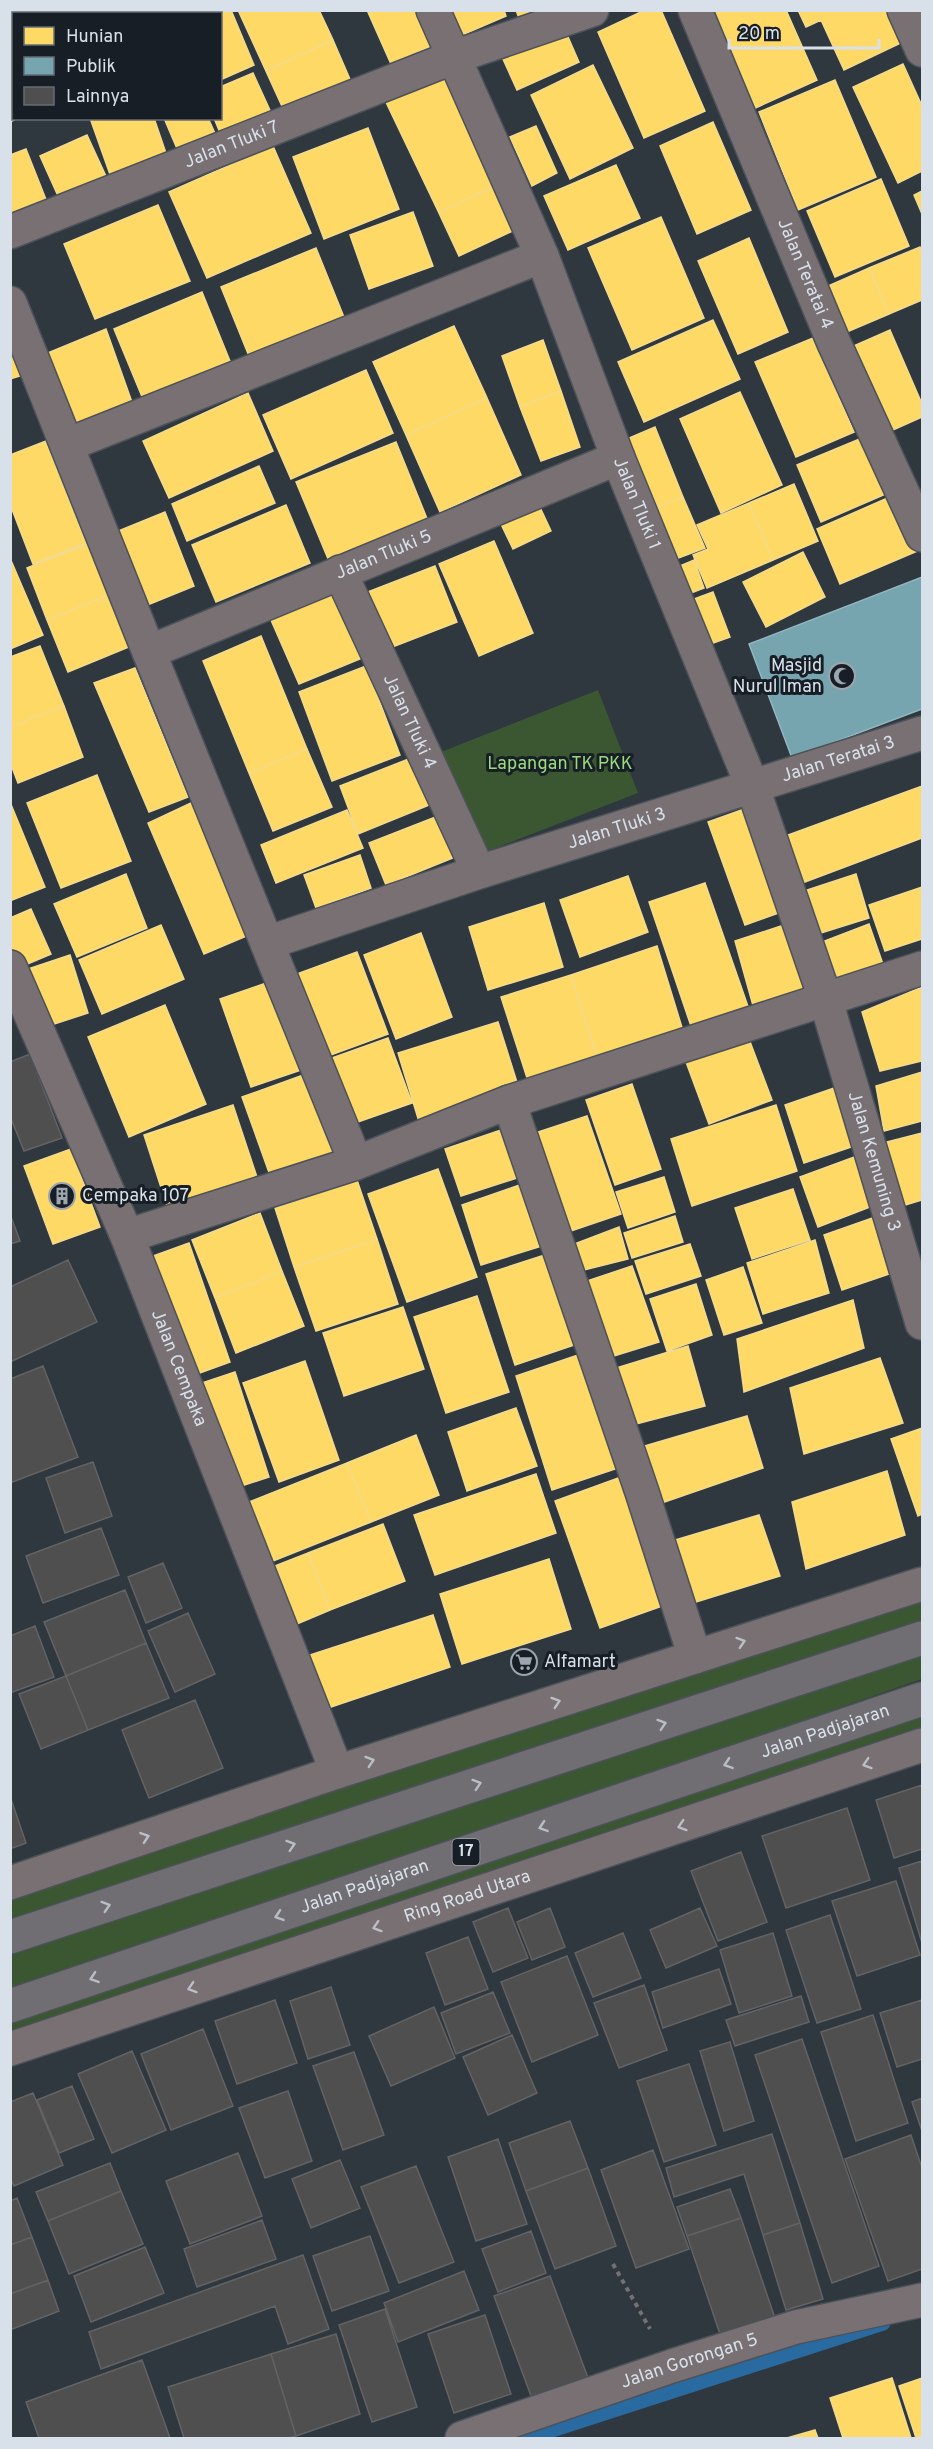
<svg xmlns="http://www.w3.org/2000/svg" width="933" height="2449" viewBox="0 0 933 2449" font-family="Overpass,sans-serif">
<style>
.green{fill:#3b5732}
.homes{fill:#ffd966;stroke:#f3db8e;stroke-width:1.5}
.public{fill:#76a5af;stroke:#93b7c1;stroke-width:1.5}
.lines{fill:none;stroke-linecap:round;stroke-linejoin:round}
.stream{stroke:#296ba0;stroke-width:15}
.building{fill:#4f4f50;stroke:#636364;stroke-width:1.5}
.minor-casing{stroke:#4c5259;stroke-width:36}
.tertiary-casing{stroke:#4c5259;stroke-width:36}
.trunk-casing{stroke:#4c5259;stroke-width:36}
.path{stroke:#757072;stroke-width:4;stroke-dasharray:4.5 4.5;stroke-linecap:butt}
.minor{stroke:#787072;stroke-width:33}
.tertiary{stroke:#787072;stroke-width:33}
.trunk{stroke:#706e73;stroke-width:33}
.oneway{stroke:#bbbfc6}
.oneway2{stroke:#b9bec6}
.labels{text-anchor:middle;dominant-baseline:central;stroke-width:6;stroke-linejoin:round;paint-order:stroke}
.shield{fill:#181e25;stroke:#9ea6af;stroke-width:1.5}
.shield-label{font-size:16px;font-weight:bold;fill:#d8e1ea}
.street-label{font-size:18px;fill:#d8e1ea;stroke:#181e25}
.poi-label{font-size:18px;fill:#d8e1ea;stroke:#181e25;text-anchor:start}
.park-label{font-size:18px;fill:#99dc7c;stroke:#181e25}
</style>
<rect width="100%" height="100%" fill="#2f373f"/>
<path class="green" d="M598,690l40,103 -158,61 -39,-102z
M922,1588v44l-911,304 -1,-50z
M922,1641v38l-911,318 -1,-55z
M922,1698v46l-911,301 -1,-40z"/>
<path class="homes" d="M23,10h86l2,4h-95z
M115,10h54l-7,4h-46z
M184,10h47l23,55 -34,15v-66h-43z
M238,10h81l14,30 -67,31z
M367,10h54l15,34 -45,20z
M452,10h52l2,6 -44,19z
M516,10h36l-31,14z
M645,10h16l44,101 -61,27 -46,-106z
M707,10h79l31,70 -66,30z
M798,10h90l15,32 -59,28 -23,-50 -15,7z
M14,15v51l-4,-7v-43z
M565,30l14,32 -62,28 -14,-31z
M333,40l19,44 -66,31 -20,-44z
M903,64l19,42v65l-24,12 -45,-96z
M593,65l40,83 -63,31 -39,-84z
M253,73l20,44 -50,23 -9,-22h6v-31z
M443,73l53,112 -57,28 -54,-113z
M835,80l41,97 -78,33 -39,-98z
M10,83l4,7v28h4l-8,4z
M90,118h64l14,41 -56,21z
M164,118h44l11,24 -38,16z
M713,122l38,88 -54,24 -37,-88z
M536,126l21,47 -25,13 -22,-49z
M368,128l31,81 -75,30 -31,-82z
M87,135l23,50 -47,22 -23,-51z
M273,146l38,87 -104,45 -38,-86z
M26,149l23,58 -39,15v-67z
M616,165l24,53 -72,32 -24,-54z
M881,179l28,67 -74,31 -28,-66z
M496,185l21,44 -58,27 -20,-43z
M922,191v23l-8,-19z
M158,205l32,76 -95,38 -31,-75z
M413,212l20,54 -64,23 -19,-54z
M661,217l43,101 -72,32 -44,-102z
M749,238l39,94 -50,22 -40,-93z
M920,247l2,7v46l-33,14 -20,-46z
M316,248l30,74 -95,39 -30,-74z
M869,268l20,46 -54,23 -18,-46z
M202,292l28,69 -87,38 -29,-70z
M713,320l27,59 -96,43 -26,-60z
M454,326l33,72 -81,37 -33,-73z
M106,329l27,76 -62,26 -28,-76z
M890,330l32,74v13l-38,17 -37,-85z
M813,338l41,94 -58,25 -41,-95z
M543,340l18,51 -41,16 -18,-51z
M10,343l13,32 -13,4z
M366,370l27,63 -102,46 -28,-64z
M561,391l19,56 -39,14 -21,-54z
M740,392l42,93 -61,28 -41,-94z
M248,393l25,58 -104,47 -26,-57z
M487,398l34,77 -81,37 -34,-77z
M655,427l28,70 -36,14 -27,-69z
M874,433l23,56 -76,33 -24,-57z
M46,441l40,102 -53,21 -23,-60v-49z
M396,442l32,79 -99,40 -33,-79z
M259,466l16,37 -88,38 -15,-37z
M794,484l24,57 -45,19 -24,-57z
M901,492l21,57 -82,35 -23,-55z
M683,497l22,51 -40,15 -18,-52z
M538,503l13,28 -38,18 -13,-27z
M749,503l24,57 -66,28 -14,-33 15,-6 -11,-24z
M286,505l24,58 -94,39 -24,-57z
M165,512l29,74 -49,20 -29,-74z
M494,541l39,92 -54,23 -40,-92z
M90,543l21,51 -64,26 -20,-52z
M803,552l22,45 -59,30 -23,-45z
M10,558l33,77 -33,14z
M694,560l10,28 -21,8 -10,-27z
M435,566l22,56 -75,29 -22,-56z
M331,583l31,75 -63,26 -32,-73z
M713,592l17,45 -28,10 -16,-45z
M111,594l20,52 -63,26 -21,-52z
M261,636l46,113 -58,24 -46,-112z
M40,646l24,60 -54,21v-70z
M366,666l34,89 -68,26 -33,-89z
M135,668l53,129 -39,15 -55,-129z
M64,706l19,51 -65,26 -8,-21v-35z
M307,749l25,58 -59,24 -24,-58z
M411,758l18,47 -71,29 -18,-48z
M97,775l34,86 -70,27 -34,-85z
M922,786v52l-125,47 -17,-47z
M10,802l35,85 -33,13 -2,-3z
M193,802l58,132 -47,20 -56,-131z
M747,808l37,103 -39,14 -37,-103z
M347,810l16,38 -87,35 -15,-38z
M438,816l17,41 -69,28 -17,-42z
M360,855l11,33 -55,20 -12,-33z
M126,874l21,54 -70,29 -23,-53z
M856,874l13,44 -61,19 -13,-43z
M628,876l20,56 -68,25 -20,-57z
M705,883l46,132 -57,20 -45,-133z
M922,887v52l-37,12 -16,-46z
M544,903l19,64 -75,23 -19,-63z
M31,909l20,45 -33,14 -8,-18v-32z
M787,924l21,68 -54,17 -19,-68z
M869,924l15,43 -52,19 -15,-42z
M161,925l23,54 -82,35 -23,-54z
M421,933l31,84 -56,22 -32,-84z
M657,946l27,88 -86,27 -27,-86z
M357,952l31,82 -60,22 -31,-82z
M70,955l18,58 -43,14 -17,-58z
M571,975l27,86 -69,23 -28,-87z
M269,982l32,88 -50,17 -31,-88z
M922,987v74l-42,10 -18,-59z
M165,1005l41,99 -77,33 -41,-100z
M498,1022l23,73 -100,33 -23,-75z
M388,1038l24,65 -57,20 -23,-65z
M749,1039l23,61 -63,24 -23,-62z
M922,1072v49l-38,10 -8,-45z
M306,1074l29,80 -64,24 -29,-81z
M632,1084l29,85 -46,16 -29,-85z
M837,1087l20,58 -53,18 -19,-58z
M233,1105l25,75 -90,29 -24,-74z
M776,1105l21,66 -105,35 -21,-67z
M587,1116l34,98 -59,20 -33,-99z
M504,1129l16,48 -59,19 -16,-47z
M922,1133v67l-30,9 -17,-64z
M71,1149l29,78 -47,17 -29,-78z
M857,1156l18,49 -57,22 -18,-50z
M438,1169l39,108 -70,25 -39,-108z
M664,1177l11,35 -47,16 -12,-36z
M357,1180l20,59 -83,28 -19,-59z
M525,1183l20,62 -64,20 -19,-60z
M793,1189l17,51 -58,19 -17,-51z
M260,1213l22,58 -67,27 -23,-58z
M675,1216l8,26 -51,16 -8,-25z
M878,1216l17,56 -53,18 -18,-55z
M619,1227l9,32 -56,14 -8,-25z
M377,1239l21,65 -82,27 -22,-64z
M815,1240l14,53 -66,21 -16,-51z
M189,1243l41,119 -44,16 -41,-119z
M690,1244l11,32 -55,18 -11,-33z
M554,1252l29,90 -68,23 -29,-91z
M632,1266l27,76 -58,18 -17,-78z
M743,1267l19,56 -38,12 -18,-55z
M282,1271l22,55 -68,27 -21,-55z
M696,1284l16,51 -45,16 -17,-52z
M477,1296l32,96 -63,21 -32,-96z
M853,1300l11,48 -120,44 -7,-53z
M403,1307l21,62 -80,27 -21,-63z
M688,1346l17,60 -73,19 -19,-56z
M584,1353l37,114 -69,23 -36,-114z
M880,1358l23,65 -99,31 -14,-66z
M305,1361l34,99 -60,22 -36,-99z
M235,1372l34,105 -37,12 -33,-105z
M516,1408l21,58 -70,25 -19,-59z
M747,1416l16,52 -110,38 -12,-59z
M922,1428v86l-4,2 -27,-77z
M416,1435l23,60 -68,27 -24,-59z
M347,1463l24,59 -98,39 -24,-59z
M887,1471l18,64 -99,34 -14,-67z
M536,1474l20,59 -121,42 -21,-60z
M621,1477l44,128 -65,23 -45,-127z
M759,1515l21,61 -97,30 -18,-63z
M383,1524l22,57 -75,29 -22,-57z
M308,1553l22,57 -33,14 -22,-58z
M549,1559l22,70 -109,35 -22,-70z
M433,1615l17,52 -125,42 -18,-53z
M892,2378l19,60h-68l-13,-40z
M922,2378v60h-6l-17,-52z
M815,2430l3,8h-31z"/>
<path class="public" d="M922,577v132l-130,49 -43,-114z"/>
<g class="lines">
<path class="stream" d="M527,2438l356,-115"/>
</g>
<path class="building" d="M30,1054l32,84 -38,13 -14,-35v-54z
M10,1214l10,27 -10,3z
M68,1260l29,62 -87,40v-75z
M43,1366l35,91 -68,26v-104z
M93,1462l19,54 -47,17 -19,-55z
M101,1528l18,47 -76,28 -17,-47z
M163,1563l19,45 -36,15 -18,-46z
M125,1590l21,53 -80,33 -22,-54z
M188,1613l27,61 -40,18 -27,-61z
M35,1626l19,51 -44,16v-57z
M146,1643l23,55 -81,32 -22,-54z
M66,1676l22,54 -47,19 -22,-55z
M195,1700l28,68 -74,30 -27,-68z
M922,1785v64l-28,9 -18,-58z
M10,1796l16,47 -16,6z
M847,1808l23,72 -84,28 -24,-72z
M741,1852l26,70 -49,19 -27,-70z
M922,1861v82l-23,-75z
M896,1881l24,74 -63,21 -25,-75z
M508,1908l20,50 -35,14 -20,-50z
M550,1908l15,39 -33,13 -15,-38z
M700,1908l17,38 -51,22 -16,-38z
M830,1915l31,94 -44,14 -31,-93z
M623,1933l18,45 -48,19 -18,-44z
M773,1933l19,63 -53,17 -19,-63z
M468,1937l20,52 -43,16 -19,-52z
M567,1956l31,79 -66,27 -31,-80z
M719,1969l12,35 -68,24 -11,-36z
M644,1985l23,65 -48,18 -25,-65z
M331,1987l19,58 -42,14 -18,-58z
M493,1992l17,41 -54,21 -15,-41z
M801,1996l8,26 -74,24 -9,-26z
M275,2000l22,63 -60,21 -22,-63z
M922,2000v59l-25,8 -17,-54z
M434,2007l21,51 -64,28 -22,-50z
M873,2015l35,108 -52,18 -35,-109z
M203,2029l30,77 -62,24 -30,-76z
M512,2035l25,58 -49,22 -25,-58z
M802,2039l77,227 -47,17 -77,-228z
M730,2042l24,79 -30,10 -24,-80z
M132,2051l34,79 -54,23 -34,-79z
M354,2052l30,83 -41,15 -30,-84z
M689,2064l27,81 -52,17 -27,-81z
M72,2086l22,53 -35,14 -22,-53z
M288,2091l24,70 -47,17 -26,-70z
M33,2093l30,72 -49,21 -4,-9v-75z
M922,2098v33l-10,-29z
M570,2121l18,47 -62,23 -17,-48z
M772,2134l28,89 -37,12 -19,-61 -70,23 -8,-29z
M911,2135l11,33v101l-34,12 -43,-122z
M498,2139l29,85 -51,17 -28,-84z
M653,2150l36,99 -53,19 -35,-98z
M238,2153l24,63 -72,28 -24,-63z
M340,2160l20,48 -49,20 -19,-49z
M110,2163l11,28 -73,30 -12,-29z
M416,2166l38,96 -55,21 -38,-96z
M588,2168l28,78 -61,23 -29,-78z
M730,2189l11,29 -54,18 -10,-29z
M121,2191l22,53 -74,30 -21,-53z
M17,2198l15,39 -22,8v-44z
M741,2218l37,109 -54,19 -37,-110z
M262,2220l14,39 -79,28 -13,-38z
M800,2223l23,76 -37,11 -23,-75z
M531,2231l15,42 -48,19 -16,-43z
M370,2236l19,55 -57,20 -19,-55z
M32,2237l16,43 -38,14v-49z
M145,2247l19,46 -73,29 -17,-46z
M303,2255l26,74 -41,15 -13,-38 -174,63 -12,-37z
M464,2271l15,39 -81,32 -14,-39z
M550,2276l40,107 -56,21 -40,-108z
M48,2280l11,31 -49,19v-36z
M385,2309l32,98 -45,15 -33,-97z
M485,2315l26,79 -57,19 -26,-79z
M336,2334l24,80 -64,22 -25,-82z
M271,2354l25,82 -9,2h-103l-16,-51z
M142,2360l28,78h-131l-13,-36z"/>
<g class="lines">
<defs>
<g id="minor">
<path id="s1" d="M433,10l109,246 76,202 135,330 73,213 96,322"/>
<path id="s2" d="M695,10l139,333 88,192"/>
<path d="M904,10l18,40"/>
<path id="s3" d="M10,232l444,-175 138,-47"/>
<path d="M10,303l139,349 207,511"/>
<path d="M67,445l475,-189"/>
<path id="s4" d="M340,572l139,300"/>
<path id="s5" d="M149,652l469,-194"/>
<path id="s6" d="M267,943l212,-71 443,-139"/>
<path id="s7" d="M10,967l117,269 210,536"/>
<path d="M509,1102l133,390 53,165"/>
<path d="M127,1236l229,-73 153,-61 413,-134"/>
<path id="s8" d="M462,2438l210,-72 124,-39 126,-27"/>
</g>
<g id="tertiary">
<path d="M10,1883l327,-111 585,-188"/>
<path id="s9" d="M10,2049l912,-304"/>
</g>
<g id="trunk">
<path d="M10,1937l912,-299"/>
<path id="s10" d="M10,2006l912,-307"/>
</g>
</defs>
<use href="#minor" class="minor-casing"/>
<use href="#tertiary" class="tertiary-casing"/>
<use href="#trunk" class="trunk-casing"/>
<path class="path" d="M613,2264l37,65"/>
<use href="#minor" class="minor"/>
<use href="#tertiary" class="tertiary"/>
<use href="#trunk" class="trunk"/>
</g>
<defs><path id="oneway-chevron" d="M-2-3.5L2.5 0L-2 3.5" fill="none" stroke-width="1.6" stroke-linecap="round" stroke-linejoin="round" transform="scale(1.5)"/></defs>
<g class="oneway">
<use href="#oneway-chevron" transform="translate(741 1642) rotate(-18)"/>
<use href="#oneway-chevron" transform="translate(556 1702) rotate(-18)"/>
<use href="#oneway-chevron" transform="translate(370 1761) rotate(-18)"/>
<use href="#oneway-chevron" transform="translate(867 1764) rotate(162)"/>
<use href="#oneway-chevron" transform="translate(682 1826) rotate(162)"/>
<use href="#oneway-chevron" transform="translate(145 1837) rotate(-19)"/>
<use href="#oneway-chevron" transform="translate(377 1927) rotate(162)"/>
<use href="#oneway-chevron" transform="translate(192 1988) rotate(162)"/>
</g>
<g class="oneway2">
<use href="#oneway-chevron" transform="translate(662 1724) rotate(-18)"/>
<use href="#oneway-chevron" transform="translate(728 1764) rotate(161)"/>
<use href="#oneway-chevron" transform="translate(477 1784) rotate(-18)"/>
<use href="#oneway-chevron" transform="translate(543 1827) rotate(161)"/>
<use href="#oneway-chevron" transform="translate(291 1845) rotate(-18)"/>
<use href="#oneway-chevron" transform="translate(106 1906) rotate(-18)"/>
<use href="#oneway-chevron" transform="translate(279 1916) rotate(161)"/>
<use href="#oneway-chevron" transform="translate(94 1978) rotate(161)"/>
</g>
<defs>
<symbol id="mosque-ring" viewBox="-11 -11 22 22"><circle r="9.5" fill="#181e25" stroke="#9da6ae" stroke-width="1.5"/><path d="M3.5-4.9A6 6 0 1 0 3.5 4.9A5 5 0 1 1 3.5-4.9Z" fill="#9da6ae"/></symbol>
<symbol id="building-ring" viewBox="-11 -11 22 22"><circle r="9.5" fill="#181e25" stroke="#9da6ae" stroke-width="1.5"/><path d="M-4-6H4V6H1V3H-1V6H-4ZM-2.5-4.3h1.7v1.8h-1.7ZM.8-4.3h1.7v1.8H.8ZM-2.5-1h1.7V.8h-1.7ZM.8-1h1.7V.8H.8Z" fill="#9da6ae"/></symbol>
<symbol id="supermarket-ring" viewBox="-11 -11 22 22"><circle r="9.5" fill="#181e25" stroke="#9da6ae" stroke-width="1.5"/><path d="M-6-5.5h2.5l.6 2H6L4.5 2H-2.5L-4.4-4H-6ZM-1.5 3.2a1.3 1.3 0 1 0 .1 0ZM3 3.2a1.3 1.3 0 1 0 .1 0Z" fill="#9da6ae"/></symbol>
</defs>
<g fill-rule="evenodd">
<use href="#mosque-ring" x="827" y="661" width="30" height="30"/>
<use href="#building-ring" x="47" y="1181" width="30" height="30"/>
<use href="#supermarket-ring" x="509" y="1647" width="30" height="30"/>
</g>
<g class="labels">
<rect class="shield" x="452.5" y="1839" width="27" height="26" rx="4.5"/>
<g class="shield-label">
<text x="466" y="1852">17</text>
</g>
<g class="street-label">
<text stroke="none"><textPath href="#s3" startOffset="238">Jalan Tluki 7</textPath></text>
<text stroke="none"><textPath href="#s2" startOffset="286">Jalan Teratai 4</textPath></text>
<text stroke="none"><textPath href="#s1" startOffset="534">Jalan Tluki 1</textPath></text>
<text stroke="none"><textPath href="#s5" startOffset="254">Jalan Tluki 5</textPath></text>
<text stroke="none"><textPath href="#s4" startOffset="165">Jalan Tluki 4</textPath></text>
<text stroke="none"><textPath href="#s6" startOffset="600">Jalan Teratai 3</textPath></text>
<text stroke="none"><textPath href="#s6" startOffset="368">Jalan Tluki 3</textPath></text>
<text stroke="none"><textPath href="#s1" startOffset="1234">Jalan Kemuning 3</textPath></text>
<text stroke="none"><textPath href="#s7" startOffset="435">Jalan Cempaka</textPath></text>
<text stroke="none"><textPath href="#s10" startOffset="860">Jalan Padjajaran</textPath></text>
<text stroke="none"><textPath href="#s10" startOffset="374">Jalan Padjajaran</textPath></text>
<text stroke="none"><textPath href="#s9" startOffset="482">Ring Road Utara</textPath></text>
<text stroke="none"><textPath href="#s8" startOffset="240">Jalan Gorongan 5</textPath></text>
</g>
<g class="poi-label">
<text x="822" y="666" text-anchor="end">Masjid<tspan x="822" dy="21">Nurul Iman</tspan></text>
<text x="82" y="1196">Cempaka 107</text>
<text x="544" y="1662">Alfamart</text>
</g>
<g class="park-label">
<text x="560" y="764">Lapangan TK PKK</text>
</g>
</g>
<rect width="933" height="2449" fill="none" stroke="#d8e1ea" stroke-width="24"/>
<rect x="12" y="12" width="210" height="108" fill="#181e25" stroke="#656c74" stroke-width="1.5"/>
<rect x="24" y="27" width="30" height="18" fill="#ffd966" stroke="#656c74" stroke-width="1.5"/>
<text x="66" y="42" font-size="18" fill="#d8e1ea">Hunian</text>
<rect x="24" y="57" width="30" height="18" fill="#76a5af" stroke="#656c74" stroke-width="1.5"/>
<text x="66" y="72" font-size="18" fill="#d8e1ea">Publik</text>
<rect x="24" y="87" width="30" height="18" fill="#4f4f50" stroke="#656c74" stroke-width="1.5"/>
<text x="66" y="102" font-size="18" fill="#d8e1ea">Lainnya</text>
<path d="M729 39v9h150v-9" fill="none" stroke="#d8e1ea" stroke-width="3"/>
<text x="738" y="39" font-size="18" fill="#d8e1ea" stroke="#181e25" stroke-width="4.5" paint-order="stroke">20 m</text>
</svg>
